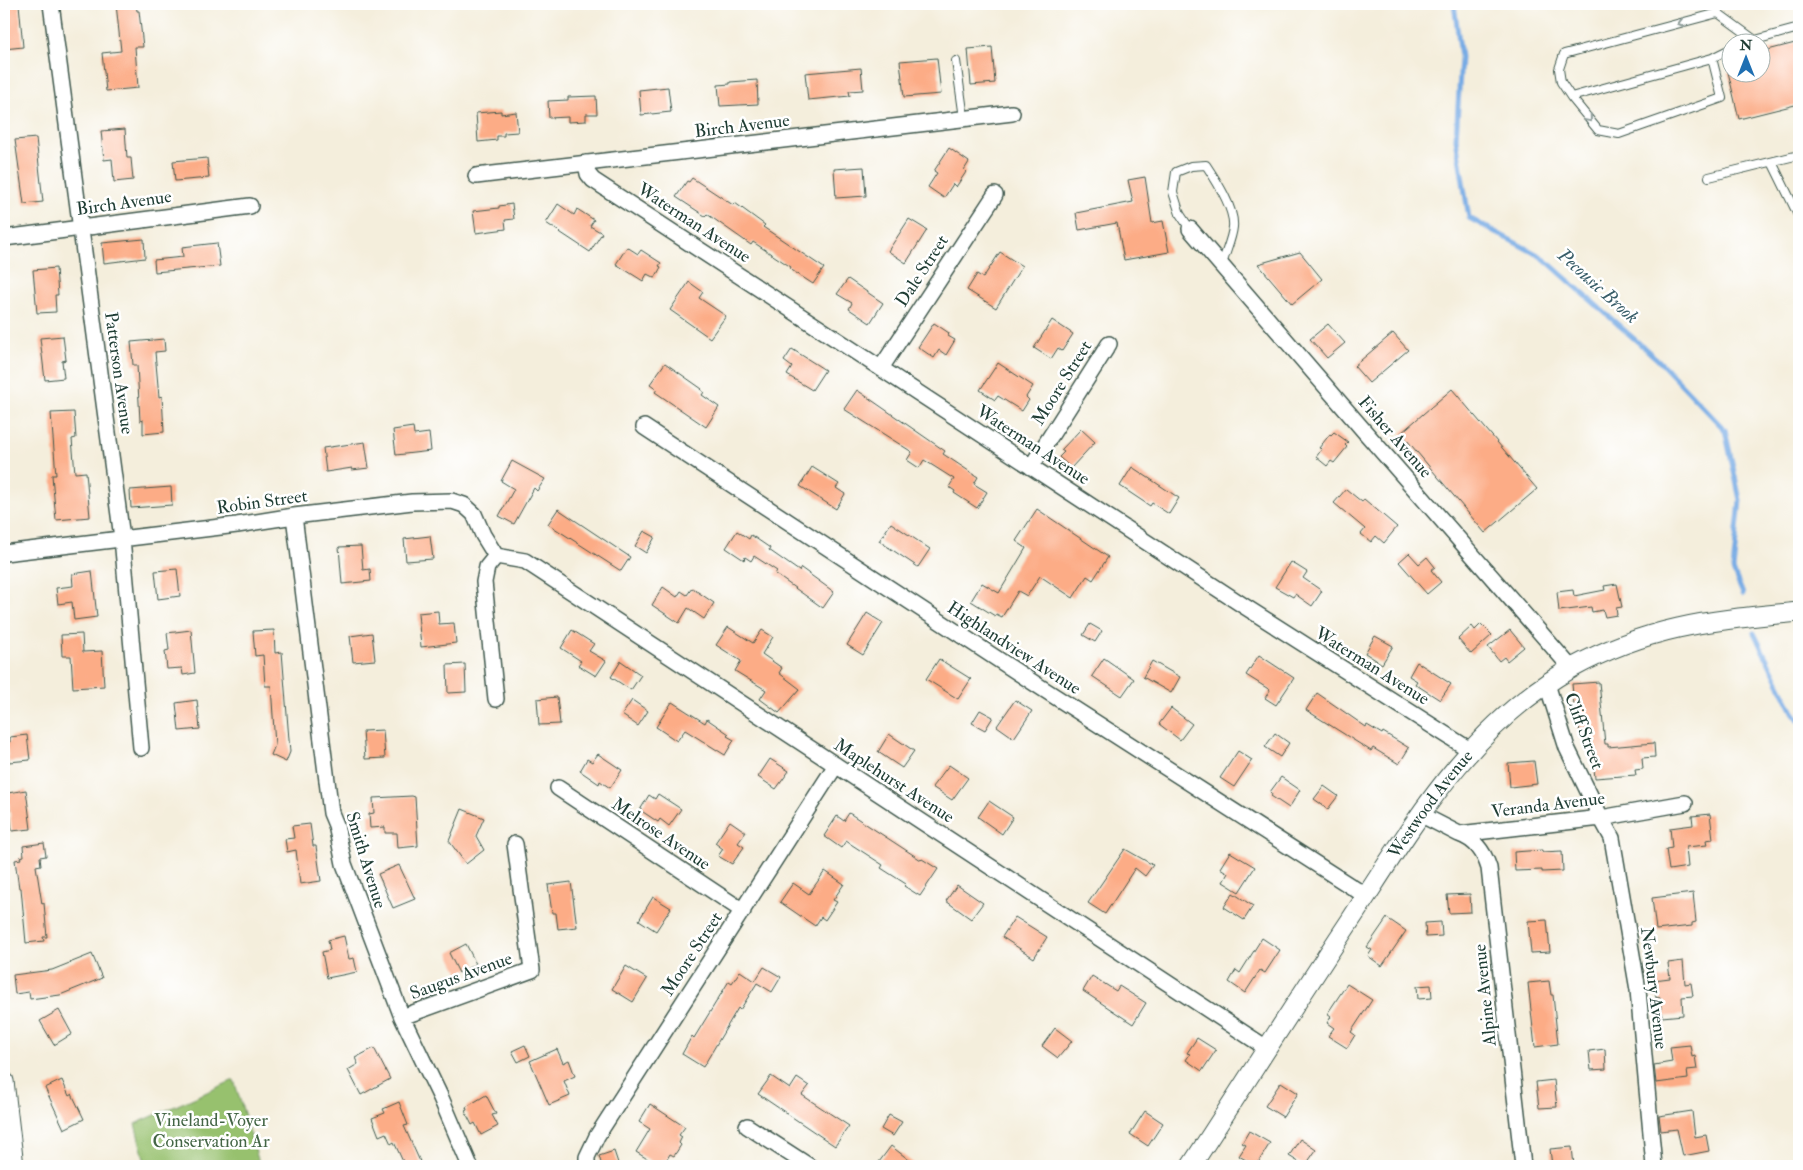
<svg xmlns="http://www.w3.org/2000/svg" width="1803" height="1170" viewBox="0 0 1803 1170" font-family="'IM FELL Double Pica',serif">
<style>
.green{fill:#97c16e;stroke:#5b7f51}
.lines{fill:none;stroke-linecap:round;stroke-linejoin:round}
.stream{stroke:#77abe4;stroke-width:5}
.building{fill:#fcac86}
.service-casing{stroke:#3f584d;stroke-width:10}
.minor-casing{stroke:#3f584d;stroke-width:18}
.tertiary-casing{stroke:#3f584d;stroke-width:21}
.service{stroke:#fff;stroke-width:8}
.minor{stroke:#fff;stroke-width:15}
.tertiary{stroke:#fff;stroke-width:19}
.oneway{stroke:#8f9e9a}
.labels{text-anchor:middle;dominant-baseline:central;stroke-width:5;stroke-linejoin:round;paint-order:stroke}
.street-label{font-size:18px;fill:#1f3d34;stroke:#fff}
.park-label{font-size:18px;fill:#436545;stroke:#fff}
.water-label{font-size:19px;font-style:italic;fill:#395e69;stroke:#fff}
</style>
<rect width="100%" height="100%" fill="#fff"/>
<filter id="ink" filterUnits="userSpaceOnUse"><feTurbulence type="fractalNoise" baseFrequency=".02" numOctaves="2"/><feDisplacementMap in="SourceGraphic" scale="10" xChannelSelector="R" yChannelSelector="G"/><feConvolveMatrix kernelMatrix="1 2 1 2 8 2 1 2 1" color-interpolation-filters="sRGB"/></filter>
<filter id="wash" filterUnits="userSpaceOnUse"><feTurbulence type="fractalNoise" baseFrequency=".0096" numOctaves="4" result="noise"/><feDisplacementMap in="SourceGraphic" scale="20" xChannelSelector="R" yChannelSelector="G"/><feGaussianBlur stdDeviation="1.12" result="paint"/><feColorMatrix in="noise" values="0 0 0 0 0 0 0 0 0 0 0 0 0 0 0 0 0 1.4 0 .05"/><feComposite in="paint" operator="in"/></filter>
<g filter="url(#wash)">
<rect width="100%" height="100%" fill="#f4eedc"/>
<path class="green" d="M234,1080l26,86h-114l-11,-42z"/>
<g class="lines">
<path class="stream" d="M1454,4l7,53 -5,82 13,79 73,39 116,103 67,70 15,70 -7,70 10,24
M1754,633l39,79 6,8"/>
</g>
<g id="blocks">
<path class="building" d="M4,4h15l4,43 -19,2z
M116,4h20l1,7h2l4,36h-8l3,41 -32,3 -4,-38 19,-2z
M1799,42v62l-60,15 -11,-47h32v-20z
M992,47l3,36 -24,2 -3,-36z
M937,58l4,36 -37,3 -4,-36z
M861,68l2,22 -14,1 1,5 -42,4 -3,-27z
M757,80l1,24 -38,2 -2,-21 12,-1v-2z
M668,87l3,25 -30,3 -2,-25z
M596,96l1,18h-11v7l-18,1v-5l-19,1 -1,-17 20,-1v-3z
M501,111v3l15,-2 2,20 -14,1v3h-7v4l-19,2 -2,-29z
M125,129l2,29h4l2,22 -19,2 -2,-23 -8,1 -3,-29z
M36,138l7,64 -19,2 -9,-64z
M949,148l20,14 -5,8 2,2 -10,15 -3,-3 -9,14 -16,-11 9,-14 -3,-2z
M207,158l2,20 -34,3 -2,-20z
M864,167l2,29 -30,2 -2,-29z
M1145,177l7,46 11,-2 6,31 -45,8 -7,-37 -38,7 -3,-17 57,-11 -5,-22z
M692,178l41,27 2,-2 30,22 -2,2 61,41 -11,16 -23,-15 1,-2 -38,-25 -2,3 -44,-31 -2,2 -29,-19 11,-16 2,1z
M512,204l2,15 -9,1 1,9 -30,4 -3,-22 26,-3v-2z
M558,204l16,11 3,-6 17,11 -4,6 12,7 -12,19 -44,-29z
M909,219l18,11 -21,33 -18,-12z
M144,239l1,19 -41,5 -2,-20z
M217,243l3,23 -65,6 -1,-12 29,-3 -1,-10z
M627,247l11,7 3,-4 20,13 -2,3 2,1 -6,11 -8,-4 -4,7 -27,-17z
M1000,252l22,14 -26,42 -29,-18 10,-16 6,4z
M1300,252l22,27 -30,25 -34,-40z
M56,268l2,27h-3l1,17 -19,1 -4,-43z
M848,279l35,24 -13,20 -21,-14 3,-6 -15,-9z
M689,282l14,10 -4,6 27,18 -16,22 -40,-28z
M1052,320l21,14 -11,17 -4,-3 -7,11 -17,-11z
M934,323l15,10 -1,3 7,4 -9,15 -7,-5 -5,8 -16,-11z
M1328,324l17,19 -18,15 -17,-19z
M1393,333l15,17 -39,33 -15,-17z
M63,336l3,24 -4,1 2,17 -19,2 -5,-42z
M164,339l1,12 -10,1 4,45 3,-1 2,36 -21,2v-14l-3,1 -3,-56h-4l-2,-23z
M792,349l33,21 -13,20 -25,-15 5,-8 -8,-6z
M665,363l37,26 -1,1 3,2 -2,3 17,12 -13,20 -51,-35 2,-3 -7,-5z
M998,363l35,23 -7,11 3,3 -7,11 -24,-15 -3,4 -15,-10z
M1452,389l85,100 -52,44 -84,-100z
M857,390l88,61 -2,3 35,23 -4,7 13,8 -10,16 -23,-15 1,-2 -6,-4 5,-8 -30,-19 -5,8 -12,-8 5,-8 -68,-43z
M74,412l2,26 -4,1 3,34 11,-1 4,45 -34,3 -4,-45h4l-5,-62z
M413,427l1,8 15,-2 2,18 -35,4 -3,-25z
M1081,429l14,13 -24,26 -12,-11 5,-5 -3,-2z
M1334,432l14,10 -3,3 2,2 -13,16 -3,-2 -4,5 -11,-9 6,-8 -3,-1 11,-14 1,1z
M365,442l4,26 -17,2v-2l-26,4 -3,-24z
M512,461l33,18 -8,12 -3,-3 -20,36 -15,-8 15,-27 -13,-8z
M812,467l27,17 -3,4 9,6 -9,15 -36,-23z
M1132,467l47,31 -10,16 -17,-11 -2,3 -30,-20z
M171,487l1,18 -41,3 -1,-18z
M1346,489l16,13 2,-3 33,28 -13,16 -8,-7 -5,6 -10,-8 4,-5 -31,-26z
M558,509l72,48 -9,14 -73,-47z
M1037,509l71,48 -15,23 -6,-4 -14,22 -33,-22 -13,20 -9,-5 -16,26 -6,-3 -1,2 -24,-15 11,-18 17,10 27,-45 -10,-7z
M891,523l39,26 -12,18 -39,-26z
M644,531l11,6 -9,16 -11,-7z
M737,531l12,8 2,-4 19,13 -1,2 30,21 2,-3 33,24 -11,16 -48,-34 2,-3 -23,-15 -3,5 -6,-4 -1,3 -18,-12z
M430,536l3,23 -27,2 -2,-22z
M361,546l2,24 7,-1 1,12 -29,3 -3,-37z
M1409,553l10,11 8,-7 8,10 -4,3 10,12 -14,12 -28,-32z
M1291,562l16,10 -4,6 19,13 -10,15 -17,-12 -2,3 -18,-10z
M177,569l3,27 -22,3 -3,-28z
M92,571l5,46 -23,3 -2,-18 -14,2 -2,-16 17,-2 -1,-12z
M1617,584l5,23 -6,1 1,7 -12,2 -2,-7 -11,2 -1,-5 -32,4 -2,-19 16,-2 1,6 31,-6 -1,-4z
M663,587l14,10 4,-6 6,4 5,-7 22,15 -10,16 -16,-11 -9,15 -27,-18z
M438,611l1,13 15,-1 2,20 -35,4 -3,-34z
M867,613l16,10 -20,32 -16,-10z
M1090,624l12,7 -7,11 -12,-7z
M1481,624l11,11 -21,19 -13,-15 14,-13 3,4z
M728,627l25,16 9,-13 11,7 -11,17 20,14 -3,5 21,16 -21,24 -19,-14 6,-9 -31,-19 6,-10 -25,-16z
M191,630l4,43 -12,2 -1,-7 -15,1 -2,-18 4,-1 -2,-17z
M274,630l1,23 7,-1 8,100 -4,10 -15,-7 4,-10 -4,-59h-6l-2,-31 -8,1 -2,-25z
M572,630l22,14 -5,7 17,10 -10,15 -18,-11 3,-4 -20,-13z
M1510,630l14,17 -17,14 -3,-4 -5,4 -11,-14z
M372,633l3,27 -22,2 -3,-26z
M82,634l1,18 19,-1 2,35 -31,2 -2,-32h-9l-1,-21z
M1375,636l18,10 -11,18 -17,-11z
M1259,655l35,23 -18,27 -11,-7 5,-8 -24,-15z
M1104,658l30,21 -12,17 -30,-20z
M939,659l32,20 -13,20 -32,-20z
M621,661l20,14 -10,15 -20,-13z
M1152,661l28,16 -9,16 -28,-16z
M1417,662l34,22 -11,16 -25,-16 2,-3 -8,-5z
M465,664l1,28 -18,1 -1,-28z
M1599,682l6,62h3v3l46,-4 1,14 -13,1 1,11 -8,1 1,5 -41,3 -5,-47 -10,1 -1,-5h-3l-4,-43z
M1317,693l49,34 1,-2 15,9 1,-2 26,16 -10,16 -26,-16 -2,3 -65,-41z
M557,697l3,27 -21,1 -2,-26z
M197,700l3,29 -21,2 -3,-28z
M632,700l16,11 -10,15 -16,-11z
M1015,700l17,11 -18,27 -17,-12z
M672,702l33,21 2,-4 22,15 -2,2 7,4 -9,15 -40,-25 -8,11 -21,-14z
M1171,708l21,16 -12,16 -21,-16z
M980,710l13,7 -8,13 -13,-7z
M383,730l2,28 -20,1 -2,-28z
M1275,733l14,10 -9,14 -15,-10z
M889,734l25,17 -12,17 -24,-16z
M27,735l3,25 -21,2 -3,-20h4v-5z
M1238,751l14,9 -18,27 -14,-9z
M598,754l24,16 -12,18 -10,-7 -1,3 -19,-13 7,-12 5,3z
M770,759l19,12 -13,18 -18,-12z
M1534,761l3,23 -27,3 -2,-24z
M949,765l19,13 -16,22 -20,-13z
M1281,777l19,13 -11,18 -18,-12 1,-2 -2,-2z
M1324,786l14,10 -10,13 -14,-10z
M26,790l5,39 -19,2 -4,-38z
M658,794l23,15 -12,17 -9,-7 -2,3 -18,-12 9,-15 6,4z
M412,796l3,1 3,49 -20,2 -1,-15h-12v-6l-15,1 -1,-14 5,-1 -1,-15z
M989,801l24,16 -11,17 -24,-17z
M462,809l22,9 -8,18 8,14 -18,14 -17,-23z
M849,813l72,47 1,-1 16,10 -18,27 -16,-10 2,-2 -25,-16 2,-3 -37,-24 -5,7 -17,-12 13,-20 7,5z
M1710,814l3,25 -7,1 1,5 -21,2 2,20 -19,3 -3,-21 6,-1 -2,-20 23,-3 -1,-9z
M730,821l16,11 -8,11 6,4 -12,17 -14,-8 5,-7 -8,-6z
M310,824l3,22h3l5,35 -21,3 -4,-34 -9,2 -2,-13 9,-1 -2,-12z
M44,843l2,13 -6,1 1,8 -5,1 6,38 2,-1 3,34h-4l1,4 -18,2 -5,-55h-2l-4,-28 6,-1 -1,-2 4,-1 -1,-10z
M1125,849l28,16 -8,11 -10,-8 -30,46 -17,-11z
M1542,850v2l20,-1 1,20 -21,1v-2l-27,1 -1,-19z
M1230,852l25,15 -16,25 -16,-10 5,-9 -8,-5z
M399,865l16,34 -22,9 -15,-34z
M825,871l19,13 -11,16 4,2 -12,18 -4,-3 -6,9 -35,-24 13,-19 16,11z
M571,882l6,45 -19,2 -2,-16h-4l-4,-28z
M957,885l26,18 -12,16 -25,-18z
M1233,893l20,13 -9,14 -20,-13z
M1693,893l3,29 -4,1v3l-36,4 -4,-32z
M1470,894l1,18 -22,1 -2,-18z
M653,897l18,11 -15,23 -17,-11z
M1015,917l32,20 -13,21 -32,-21z
M1387,918l19,13 -24,35 -14,-10 4,-6 -5,-3z
M1547,920l3,32 -19,1 -3,-32z
M1441,922l1,14 -16,1 -1,-14z
M344,936l5,23 5,-1 3,14 -30,6 -5,-26 8,-2 -2,-10z
M1262,938l18,12 -15,23 -5,-3 -15,23 -16,-11 7,-12 4,3z
M466,944l10,20 -17,9 -10,-20z
M92,954l10,24 -42,17 -30,4 -1,-7 -14,2 -2,-19 39,-5z
M1683,961l2,23 6,-1 2,13 -11,1 1,18 -21,2 -2,-20 -4,1 -2,-18 16,-2 -2,-15z
M626,966l21,13 -14,23 -21,-13z
M764,967l17,10 -9,15 -15,-9 -17,27 -2,-2 -35,59 -21,-13 10,-18 2,2 35,-57 3,2 8,-12 15,10z
M1092,976l24,15 3,-5 27,17 -13,21 -50,-33z
M1549,981l2,14h2l5,49 -23,3 -7,-64z
M1347,984l25,16 -21,32 4,3 -8,13 -19,-12 6,-8 -7,-5 4,-6 -4,-3z
M1431,985l1,13 -14,1 -1,-13z
M59,1010l13,24 -18,11 -14,-24z
M1055,1028l17,13 -14,17 -16,-12z
M1197,1038l19,12 -14,21 -16,-11 4,-6 -3,-1z
M525,1045l5,11 -12,6 -6,-11z
M1690,1045l2,12 3,-1 2,13 -10,1 1,9 -32,4 -2,-18 18,-3 -2,-15z
M374,1048l16,31 -29,16 -13,-25 10,-6 -3,-6z
M557,1049l6,14 6,-3 6,16 -11,5 6,15 -21,9 -19,-44z
M1605,1049l1,20 -15,1 -2,-19z
M771,1076l19,13 7,-11 12,8 -7,9 47,31 -14,20 -77,-52z
M62,1080l7,16 3,-2 12,25 -20,10 -19,-41z
M1554,1080l3,27 -18,1 -3,-26z
M1281,1082l17,11 -15,24 -18,-11z
M486,1095l10,19 -4,1 6,11 -17,9 -6,-12 -3,2 -7,-14 2,-1 -1,-3z
M399,1102l9,23 -4,1 18,40h-17l-11,-24 -3,2 -5,-11 -7,3 -7,-18 13,-5 -2,-4z
M650,1104l35,23 -6,8 3,2 -3,6 2,2 -7,11 -4,-2 -4,7 -3,-2 -4,7 -23,-14 14,-23 -11,-7z
M1145,1111l18,12 -15,23 -18,-12z
M1692,1111l3,26 11,-2 3,16 -26,5 -6,-27 -16,2 -2,-15z
M889,1115l13,7 -9,14 -12,-7z
M1249,1131l21,12 -14,23 -17,-10 7,-11 -4,-2z
M1300,1139l16,11 -11,16 -16,-10z
M891,1146l26,20h-41z
M1572,1147l2,19h-22l-2,-17z
M614,1151l5,15h-17l-3,-10z"/>
</g>
</g>
<g filter="url(#ink)">
<use href="#blocks" fill-opacity="0" stroke="#3f584d" stroke-width="1"/>
<g class="lines">
<defs>
<path id="service" d="M1748,42l51,-14
M1730,49l-18,9 10,40 -103,36 -21,-4 -27,-33 -10,-15 -2,-13 5,-15 154,-41 37,27
M956,61l8,57
M1571,97l141,-39
M1772,162l27,55
M1709,177l90,-22
M1190,229l-10,-15 -7,-22 3,-20 15,-6 15,-1c10,15 29,44 27,62 -1,12 -8,26 -11,38"/>
<path id="minor" d="M51,4l71,534 19,210
M586,163l2,11 5,6 651,426 226,144
M476,176l536,-63
M1190,229l175,203 207,237
M4,238l246,-32
M881,368l114,-173
M644,427l390,256 332,213
M1031,467l78,-123
M294,516l37,297 5,12 8,39 58,153 39,81 29,68
M4,553l233,-28 57,-9 118,-14 40,-1 12,4 10,9 9,21 13,21
M496,556l29,5 743,488
M496,556l-9,11 -3,15 12,117
M1547,684l20,64 34,70 11,20 26,152 16,176
M558,788l185,123
M1420,814l39,20 142,-16 84,-15
M1459,834c17,6 25,18 30,34l34,298
M402,1017l130,-47 -17,-126
M747,1126l62,40
M587,1166v-9l10,-21 239,-371"/>
<g id="tertiary">
<path d="M4,1081l10,85"/>
<path id="s1" d="M1191,1166c53,-81 105,-164 159,-245 63,-96 119,-195 222,-253 33,-18 70,-32 106,-40 40,-9 81,-12 121,-16"/>
</g>
</defs>
<use href="#service" class="service-casing"/>
<use href="#minor" class="minor-casing"/>
<use href="#tertiary" class="tertiary-casing"/>
<use href="#service" class="service"/>
<use href="#minor" class="minor"/>
<use href="#tertiary" class="tertiary"/>
</g>
<defs><path id="oneway-chevron" d="M-2-3.5L2.5 0L-2 3.5" fill="none" stroke-width="1.6" stroke-linecap="round" stroke-linejoin="round" transform="scale(1.25)"/></defs>
<g class="oneway">
<use href="#oneway-chevron" transform="translate(1681 23) rotate(166)"/>
<use href="#oneway-chevron" transform="translate(1589 119) rotate(50)"/>
</g>
</g>
<g class="labels">
<g class="street-label">
<text transform="translate(742 126) rotate(-7)">Birch Avenue</text>
<text transform="translate(124 203) rotate(-8)">Birch Avenue</text>
<text transform="translate(694 223) rotate(33)">Waterman Avenue</text>
<text transform="translate(922 271) rotate(-57)">Dale Street</text>
<text transform="translate(119 373) rotate(82)">Patterson Avenue</text>
<text transform="translate(1062 383) rotate(-58)">Moore Street</text>
<text transform="translate(1395 437) rotate(49)">Fisher Avenue</text>
<text transform="translate(1033 445) rotate(33)">Waterman Avenue</text>
<text transform="translate(262 502) rotate(-8)">Robin Street</text>
<text transform="translate(1014 648) rotate(33)">Highlandview Avenue</text>
<text transform="translate(1372 666) rotate(32)">Waterman Avenue</text>
<text transform="translate(1584 731) rotate(69)">Cliff Street</text>
<text transform="translate(894 781) rotate(33)">Maplehurst Avenue</text>
<text stroke="none"><textPath href="#s1" startOffset="434">Westwood Avenue</textPath></text>
<text transform="translate(1548 805) rotate(-7)">Veranda Avenue</text>
<text transform="translate(661 834) rotate(34)">Melrose Avenue</text>
<text transform="translate(366 860) rotate(73)">Smith Avenue</text>
<text transform="translate(692 954) rotate(-57)">Moore Street</text>
<text transform="translate(461 976) rotate(-20)">Saugus Avenue</text>
<text transform="translate(1654 988) rotate(83)">Newbury Avenue</text>
<text transform="translate(1485 995) rotate(-96)">Alpine Avenue</text>
</g>
<g class="park-label">
<text x="211" y="1120">Vineland-Voyer<tspan x="211" dy="21">Conservation Ar</tspan></text>
</g>
<g class="water-label">
<text transform="translate(1598 286) rotate(42)">Pecousic Brook</text>
</g>
</g>
<rect width="1803" height="1170" fill="none" stroke="#fff" stroke-width="20"/>
<g transform="translate(1746 58)"><circle r="24" fill="#ffffff" stroke="#a5b1ae"/>
<path d="M0-4L9 19L0 12L-9 19Z" fill="#1f6fb2"/>
<text y="-8" font-size="14" font-weight="bold" text-anchor="middle" fill="#1f3d34">N</text>
</g>
</svg>
